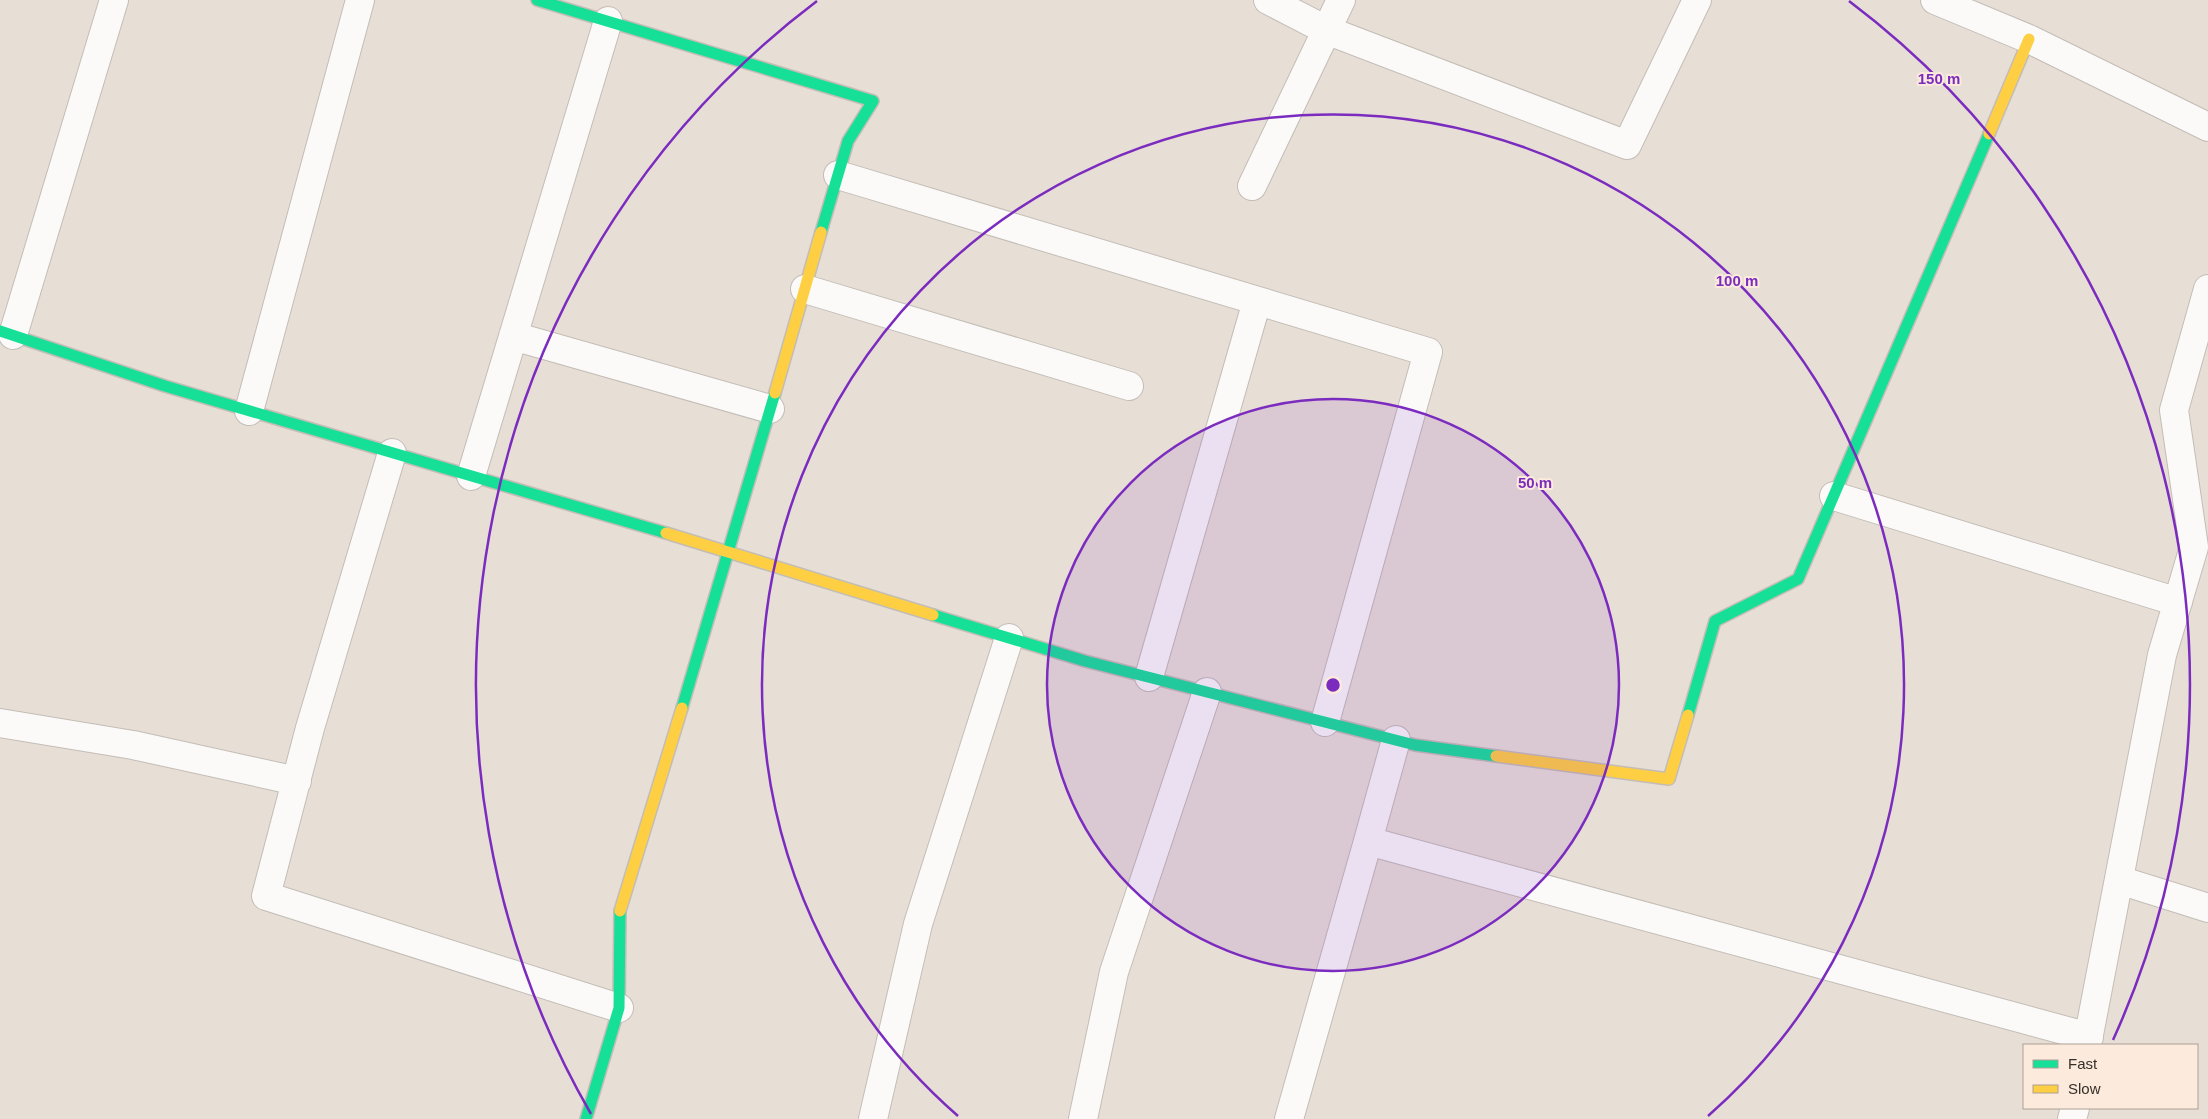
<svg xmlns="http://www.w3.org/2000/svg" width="2208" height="1119" viewBox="0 0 2208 1119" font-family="Arial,sans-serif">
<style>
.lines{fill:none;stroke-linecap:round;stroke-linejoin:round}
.street-casing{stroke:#c3bdb6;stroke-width:30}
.fast-casing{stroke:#c3bdb6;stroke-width:14}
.slow-casing{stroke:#c3bdb6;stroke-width:14}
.street{stroke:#fbfaf9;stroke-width:28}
.fast{stroke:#16e098;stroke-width:11}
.slow{stroke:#ffcf43;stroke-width:11}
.ring{fill:none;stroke:#7b2cbf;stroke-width:2.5}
.centre{fill:#7b2cbf;stroke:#fcebdc;stroke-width:2.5}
.ring-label{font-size:15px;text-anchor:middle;font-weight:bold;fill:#7b2cbf;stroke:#fcebdc;stroke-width:4;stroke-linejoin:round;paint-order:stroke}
</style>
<rect width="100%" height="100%" fill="#e7ded6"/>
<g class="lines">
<defs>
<path id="street" d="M1268,0l58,30 301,115 70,-145
M1935,0l94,39 179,88
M838,175l590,177 -103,370
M1252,186l89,-186
M805,289l324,97
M13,335l101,-335
M513,336l257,73
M249,411l111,-411
M392,453l-82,275 -44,168 353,112
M471,476l137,-455
M1834,496l344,106
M1149,677l108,-376
M0,723l133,22 164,36
M1368,841l28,-101
M2119,880l89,28
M2087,1045l75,-390 32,-108 -20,-137 34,-121
M873,1119l45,-195 91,-286
M1083,1119l31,-147 93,-280
M1289,1119l79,-278 721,196
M2072,1119l3,-11"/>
<path id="fast" d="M537,0l336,101 -25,40 -27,91
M0,331l165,55 501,147
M933,615l152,46 330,84 81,11
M682,708l93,-315
M1688,715l27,-94 83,-42 191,-445
M586,1119l33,-111 1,-97"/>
<path id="slow" d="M1989,134l40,-95
M775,393l46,-161
M666,533l267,82
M1496,756l173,23 19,-64
M620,911l62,-203"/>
</defs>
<use href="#street" class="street-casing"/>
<use href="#fast" class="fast-casing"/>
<use href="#slow" class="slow-casing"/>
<use href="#street" class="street"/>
<use href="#fast" class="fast"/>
<use href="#slow" class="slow"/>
</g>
<circle cx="1333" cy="685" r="286" fill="#7b2cbf" fill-opacity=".12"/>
<g class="ring">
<circle cx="1333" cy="685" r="286"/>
<path d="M958 1116A571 571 0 1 1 1708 1116"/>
<path d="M591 1114A857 857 0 0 1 817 1M1849 1A857 857 0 0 1 2113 1040"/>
</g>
<circle cx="1333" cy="685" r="8" class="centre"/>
<g class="ring-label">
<text x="1939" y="84">150 m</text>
<text x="1737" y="286">100 m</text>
<text x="1535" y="488">50 m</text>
</g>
<rect x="2023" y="1044" width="175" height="65" fill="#fcebdc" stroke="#aca094"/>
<rect x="2033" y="1060" width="25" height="8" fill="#16e098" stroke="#aca094"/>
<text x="2068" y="1069" font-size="15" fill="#352f29">Fast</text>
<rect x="2033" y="1085" width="25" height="8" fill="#ffcf43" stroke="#aca094"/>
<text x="2068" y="1094" font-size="15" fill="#352f29">Slow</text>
</svg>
